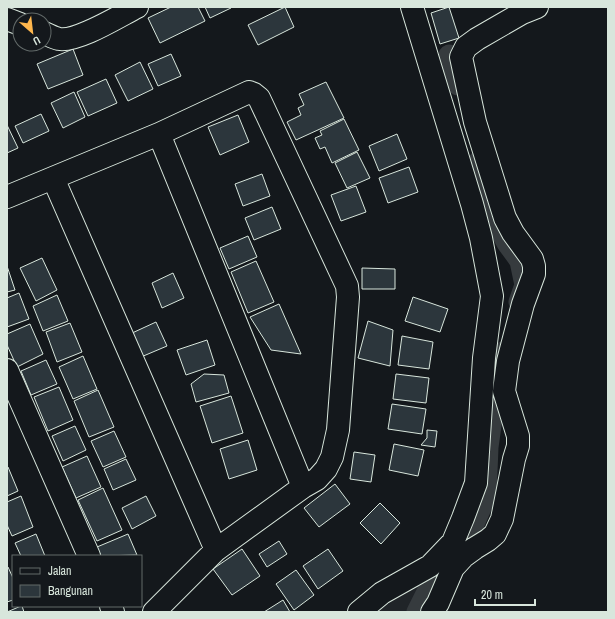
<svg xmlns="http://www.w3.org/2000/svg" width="615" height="619" viewBox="0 0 615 619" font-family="'Archivo Narrow',sans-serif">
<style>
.green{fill:#202428;stroke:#939e99}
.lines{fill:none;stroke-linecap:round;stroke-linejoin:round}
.canal{stroke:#363b3e;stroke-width:21}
.building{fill:#2c363c;stroke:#d8e6dc}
.minor-casing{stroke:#d8e6dc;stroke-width:24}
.minor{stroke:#14181c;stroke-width:22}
</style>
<rect width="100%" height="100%" fill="#14181c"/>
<path class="green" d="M412,585l19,3 12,24h-71z"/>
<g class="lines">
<path class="canal" d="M449,55l9,30
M478,162l13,51 16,30 13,18 5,24 -6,17
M417,612l19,-38 35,-43 15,-35 2,-49 5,-36 1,-30 9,-29"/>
</g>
<path class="building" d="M171,7h27l7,14 -45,22 -12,-25z
M205,7h25l1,1 -21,10z
M285,7l9,20 -36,18 -10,-20z
M449,7l10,31 -19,6 -9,-31z
M73,49l10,26 -35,14 -11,-25z
M171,54l10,22 -23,10 -10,-22z
M140,62l13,27 -25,12 -13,-26z
M106,79l11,24 -29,13 -11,-24z
M326,82l18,36 -48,22 -9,-18 14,-7 -3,-7 6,-3 -5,-11z
M74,92l11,25 -22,11 -12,-25z
M41,114l8,17 -26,12 -8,-17z
M238,115l11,27 -29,13 -12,-28z
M344,119l15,31 -27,13 -7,-16 -5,2 -5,-11 7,-3 -2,-4z
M7,125l11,23 -11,5z
M397,134l10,25 -28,12 -10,-25z
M357,152l13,26 -23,10 -12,-25z
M409,167l9,25 -30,11 -9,-25z
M262,174l8,22 -27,10 -8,-22z
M356,186l10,26 -25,9 -10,-26z
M272,207l9,22 -27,11 -9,-22z
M248,236l9,21 -28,12 -9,-21z
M42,258l15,32 -21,11 -16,-33z
M256,261l18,41 -26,11 -17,-41z
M7,266l8,24 -8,2z
M362,268l33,1v20h-33z
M173,273l11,25 -22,10 -10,-25z
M19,293l10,26 -22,8v-29z
M57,295l11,26 -25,10 -10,-25z
M413,297l35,12 -8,23 -35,-11z
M279,304l22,50 -30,-4 -21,-33z
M368,321l25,9 -3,36 -32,-8z
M156,322l11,24 -26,11 -11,-23z
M70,323l12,29 -25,10 -11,-30z
M30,324l13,30 -26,13 -10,-22v-11z
M402,336l31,6 -4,27 -31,-4z
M207,340l8,25 -29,10 -9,-25z
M83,356l14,33 -24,10 -14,-32z
M46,360l11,24 -26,11 -10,-24z
M204,374l20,1 5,18 -33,9 -5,-18z
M396,374l33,4 -3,25 -33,-4z
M59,387l14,33 -25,11 -14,-34z
M98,390l16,37 -25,10 -15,-36z
M231,396l12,37 -31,10 -12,-37z
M392,404l34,5 -4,25 -34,-5z
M75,426l11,24 -23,11 -11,-25z
M427,430l10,1 -2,16 -14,-2 6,-7z
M114,431l12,26 -23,10 -12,-26z
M248,440l9,30 -28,9 -9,-30z
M394,444l30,6 -6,26 -29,-6z
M354,452l21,3 -4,27 -21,-3z
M87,456l14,31 -25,11 -14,-31z
M126,459l10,21 -23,10 -9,-21z
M8,467l10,24 -11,5v-28z
M335,484l15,20 -31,23 -15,-19z
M103,488l19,42 -25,11 -19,-41z
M21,496l12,31 -21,9 -5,-11v-23z
M146,496l10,20 -24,13 -10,-21z
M380,503l20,20 -19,21 -21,-21z
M36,534l9,22h-24l-6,-13z
M128,534l9,21 -36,1 -4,-9z
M279,541l8,13 -20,13 -8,-13z
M242,549l18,27 -28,19 -19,-26z
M328,549l15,22 -25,18 -15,-23z
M7,567h1l5,11v22l-6,2z
M296,570l18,25 -20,15 -18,-26z
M283,600l7,12h-26z
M22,606l2,6h-17l14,-6z"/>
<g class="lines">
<defs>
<path id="minor" d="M7,19l13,5
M44,33c5,2 10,5 15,6 19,3 60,-23 78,-32
M159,134l144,353
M53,178l163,372
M7,197l152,-63 90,-42 5,2 5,4 88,188 1,11 -10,133 -6,27 -6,12 -9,10 -14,8 -87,63 -62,62
M7,370l82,186
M111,606l2,6
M359,612l23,-19 48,-27 23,-24 10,-24 13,-35 8,-125 8,-62 -11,-58 -9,-34 -60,-197
M432,612l6,-9 15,-35 11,-12 11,-8 13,-8 7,-6 7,-15 12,-60 4,-13v-10l-14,-45 4,-30 15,-57 11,-30v-8l-2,-7 -19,-26 -8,-15 -30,-96 -14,-65 5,-10 11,-8 45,-26 15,-6"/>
</defs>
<use href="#minor" class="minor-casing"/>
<use href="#minor" class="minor"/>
</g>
<rect width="615" height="619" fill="none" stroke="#d8e6dc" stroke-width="16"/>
<rect x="12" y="555" width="130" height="52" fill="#14181c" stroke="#626a69"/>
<rect x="20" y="568" width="20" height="6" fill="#14181c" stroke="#626a69"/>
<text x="48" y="575" font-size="12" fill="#d8e6dc">Jalan</text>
<rect x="20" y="585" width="20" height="12" fill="#2c363c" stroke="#626a69"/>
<text x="48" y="595" font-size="12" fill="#d8e6dc">Bangunan</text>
<g transform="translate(32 32) rotate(152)"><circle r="19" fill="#14181c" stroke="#626a69"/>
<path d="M0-3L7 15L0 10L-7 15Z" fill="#ffb74d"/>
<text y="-6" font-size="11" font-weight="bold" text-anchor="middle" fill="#d8e6dc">U</text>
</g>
<path d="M475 599v6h60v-6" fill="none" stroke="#d8e6dc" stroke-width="2"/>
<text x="481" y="599" font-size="12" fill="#d8e6dc" stroke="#14181c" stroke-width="3" paint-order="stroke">20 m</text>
</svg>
